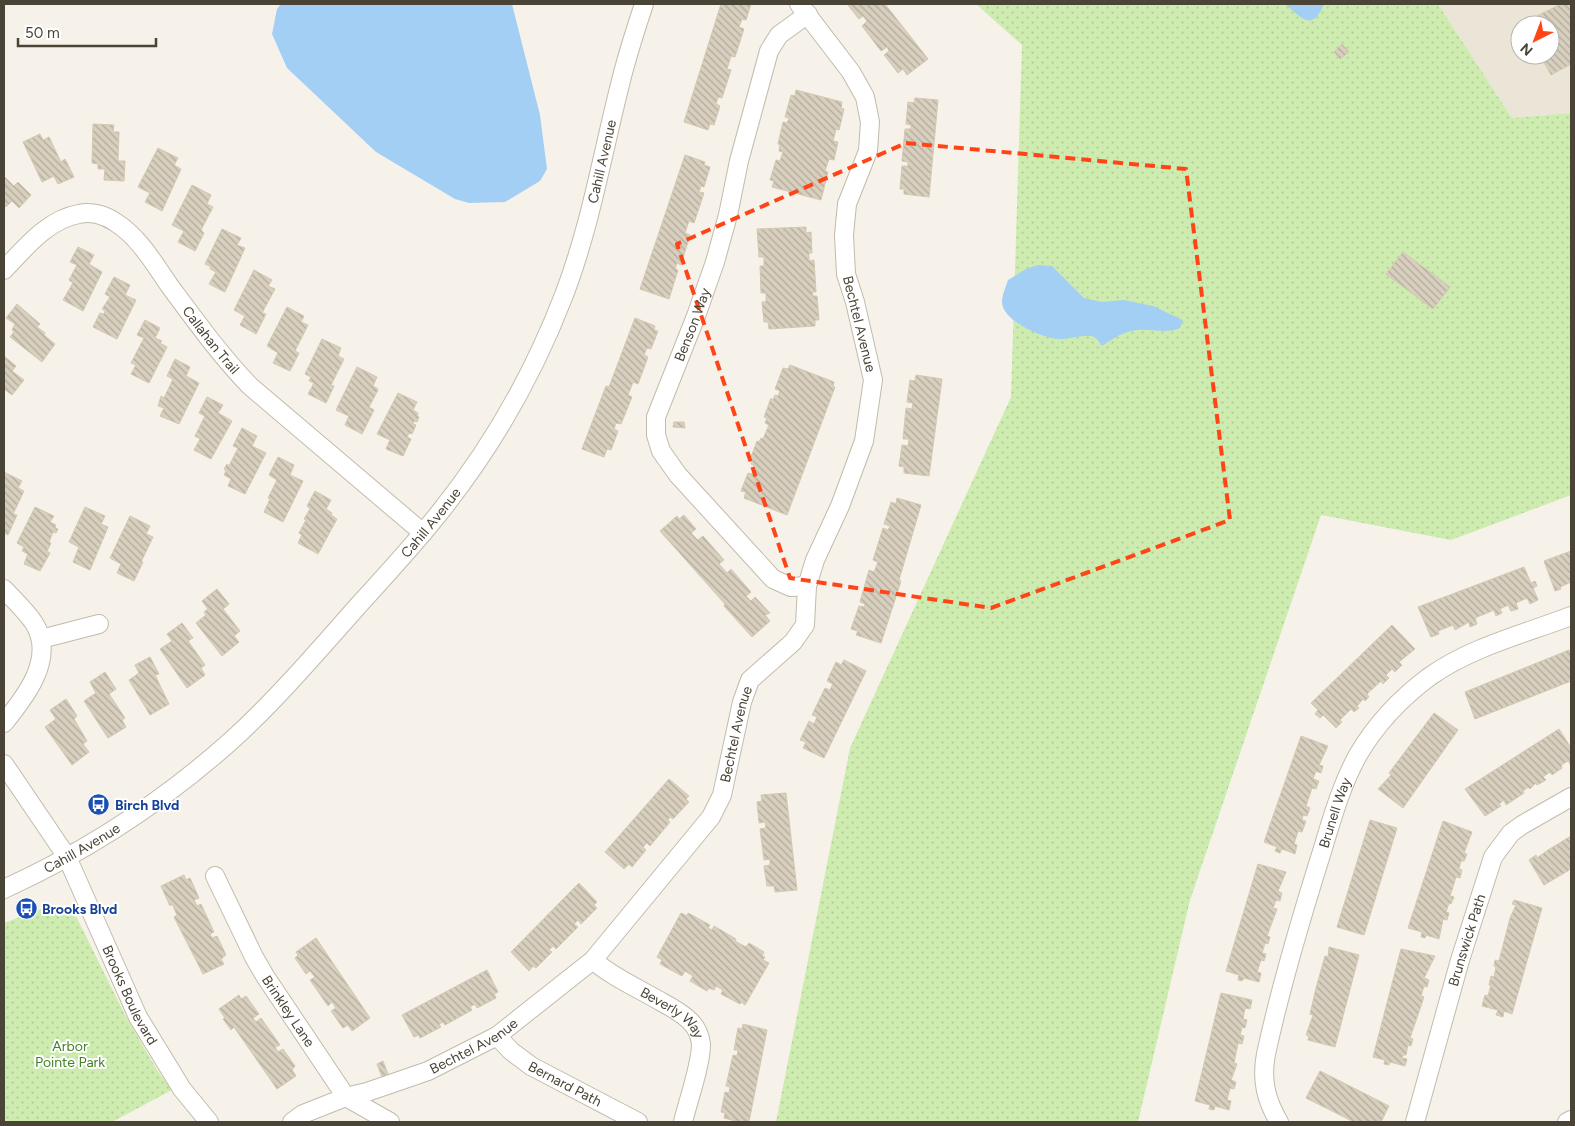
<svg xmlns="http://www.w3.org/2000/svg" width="1575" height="1126" viewBox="0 0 1575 1126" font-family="Figtree,sans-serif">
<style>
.residential{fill:#eae5d7;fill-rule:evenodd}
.grass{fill:url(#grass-dots)}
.water{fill:#a3cff5}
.building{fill:url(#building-back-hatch);stroke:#d3c8b1}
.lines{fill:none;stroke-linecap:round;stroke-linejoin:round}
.minor-casing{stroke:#c2bbab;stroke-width:20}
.minor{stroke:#fff;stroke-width:18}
.marked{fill:none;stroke:#ff4517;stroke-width:4;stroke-dasharray:10 6;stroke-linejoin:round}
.labels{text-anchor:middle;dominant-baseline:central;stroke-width:4;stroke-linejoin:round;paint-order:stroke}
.street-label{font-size:14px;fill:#4a4437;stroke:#fff}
.transit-label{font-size:14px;font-weight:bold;fill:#164399;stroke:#fff;text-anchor:start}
.park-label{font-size:14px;fill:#448026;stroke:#fff}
</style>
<defs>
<pattern id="grass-dots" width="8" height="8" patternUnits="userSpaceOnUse" patternTransform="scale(1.25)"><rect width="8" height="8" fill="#ceecb0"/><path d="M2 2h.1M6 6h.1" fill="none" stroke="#b2cc98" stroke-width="1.8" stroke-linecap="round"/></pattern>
<pattern id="building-back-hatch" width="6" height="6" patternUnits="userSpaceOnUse" patternTransform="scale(1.25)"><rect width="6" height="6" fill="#d8cfbe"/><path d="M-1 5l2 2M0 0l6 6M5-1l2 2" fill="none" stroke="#b1aa9b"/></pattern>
</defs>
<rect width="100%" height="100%" fill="#f6f2ea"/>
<path class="residential" d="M1438,4h133v109l-59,5zM1520,25h30v30h-30z"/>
<path class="grass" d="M976,4h462l74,114 59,-5v382l-120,45 -130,-25 -131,385 -52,222h-362l74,-374 161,-351 11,-352z
M62,907l15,11 47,95 33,57 15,20 -60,32h-108v-199l40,-15z"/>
<path class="water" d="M281,4h231l28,111 7,54 -7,12 -35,21 -36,1 -14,-4 -79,-47 -89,-84 -15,-34 5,-25z
M1285,4h39c-12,28 -21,15 -39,0z
M1038,265l14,1 32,32 18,4 22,-2 29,6 30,14 -3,8c-13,6 -28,1 -43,2 -13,1 -25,9 -35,16 -3,-4 -5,-9 -11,-10 -10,-1 -21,3 -31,3 -16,0 -58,-18 -58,-37 0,-7 4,-16 6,-22l18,-11z"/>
<path class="building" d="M721,4h30l-5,16 -4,-1 -3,8 5,2 -9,28 -4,-1 -4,13 4,1 -9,28 -4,-1 -2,7 4,2 -6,19 -4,-1 -2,6 -24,-8z
M847,4h38l43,55 -21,16 -4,-6 -5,4 -14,-18 5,-4 -2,-4 -6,4 -19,-25 5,-5 -4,-5 -4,3z
M1561,4h10v60l-20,11 -10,-18 -9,4 -3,-6h21v-30h-30v12l-5,-10z
M1342,44l7,8 -9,7 -6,-7z
M796,90l46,12 -1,6 3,1 -5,21 -3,-1 -3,12 5,1 -4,18 -5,-1 -4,12 3,1 -7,28 -49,-13 2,-6 -4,-1 6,-20 4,1 3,-9 -4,-1 1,-6 -2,-1 5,-22 4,1 2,-5 -4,-1 6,-22 4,1z
M915,98l23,2 -9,97 -25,-3v-5h-4l2,-23h6v-4l-6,-1 3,-32h6v-4l-5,-1 2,-22 6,1z
M93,124l21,1 -1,7h6l-1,29h7l-1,20 -20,-1 1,-11h-7v-5l-6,-1z
M40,134l3,6 6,-3 12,25 4,-3 9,18 -16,7 -4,-8 -12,6 -19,-40z
M158,148l20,10 -4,7 7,4 -19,42 -17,-9 5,-9 -12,-6z
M685,155l20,7 -1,3 6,2 -6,20 -3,-1 -2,6 5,1 -10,30 -5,-2 -4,12 5,2 -9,30 -4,-2 -2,6 3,1 -9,29 -29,-10z
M4,176l10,10 4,-4 13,13 -12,13 -7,-7 -6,6 -1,-2 -1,1z
M192,185l19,10 -4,9 6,3 -12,23 3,3 -9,18 -17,-9 6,-11 -12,-6z
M806,227v6l5,-1 1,21h-3v8l5,-1 2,32h-4l1,4h4l2,24h-4v6l-46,3 -1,-7h-4l-2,-20h4v-9h-5l-1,-27h4v-9h-5l-2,-28z
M222,229l19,9 -4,7 8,3 -20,44 -16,-8 7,-12 -6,-3 1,-2 -6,-3z
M78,247l16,8 -5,9 13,8 -19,39 -20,-11 10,-17 -4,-3 8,-15 -7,-3z
M1403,252l47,35 -17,22 -47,-35z
M254,270l18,10 -4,6 7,3 -13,24 4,1 -10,20 -16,-9 5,-9 -11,-6z
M114,277l16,8 -5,10 11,5 -19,39 -24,-12 7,-14 4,1 1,-3 -3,-2 8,-12 -5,-3z
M17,304l23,20 -3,3 8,6 -1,2 11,9 -13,18 -32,-25 4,-5 -2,-2 3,-6 -9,-6z
M287,307l17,9 -3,6 7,3 -13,26 4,2 -9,18 -17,-8 5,-10 -11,-7z
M635,318l20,8 -1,4 4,1 -7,18 -4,-1 -3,7 4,2 -10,27 -5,-2 -5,13 4,2 -11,27 -5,-1 -2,6 4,2 -7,19 -4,-1 -3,8 -22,-8 24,-63 3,1z
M145,320l15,8 -5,10 7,3 -2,2 7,4 -18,36 -18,-9 5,-9 -5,-2 13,-25 -7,-3z
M322,339l19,9 -3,8 6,3 -13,26 3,1 -8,17 -18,-9 6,-11 -5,-2 2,-4 -6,-3z
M4,356l12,10 -4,5 12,9 -12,15 -8,-6z
M175,359l15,8 -4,9 13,7 -20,41 -19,-8 4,-8 -6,-2 3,-10 3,2 9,-19 -6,-3z
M790,365l44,17 -1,5h2l-48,128 -43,-17 2,-6 -5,-1 7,-18 4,1 3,-8 -4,-2 2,-6 -2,-1 6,-16 2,1 2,-4 2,1 6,-14 -4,-2 2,-5 -3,-1 7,-19 2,2 2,-5 3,1 2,-5 -5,-2 8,-21 5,1z
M357,367l20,10 -4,9 5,3 -1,3 -8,15 5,3 -12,24 -17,-9 4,-9 -13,-6z
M916,375l26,4 -13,97 -25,-3v-6l-5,-1 3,-21 6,1 1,-7h-6l3,-31 6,1 1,-6 -6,-1 3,-22 5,1z
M398,393l19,9 -4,8 5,3 -1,3 2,1 -2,5 -3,-1 -1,3 3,1 -4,9 -3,-1 -2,4 4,2 -8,17 -17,-7 4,-9 -13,-6z
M207,397l16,8 -5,8 14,8 -21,38 -17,-9 6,-11 -5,-3 10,-20 -6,-3z
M674,422h10l1,6 -12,-1z
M242,428l15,8 -5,10 14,7 -21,41 -17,-8 3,-7 -7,-4 2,-4 -2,-2 3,-5 2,2 9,-18 -5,-2z
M278,457l16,8 -4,10 13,6 -20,41 -19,-10 6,-13 -2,-1 9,-18 -8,-5z
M4,472l18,9 -4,7 6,3 -11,23 4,1 -9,20 -4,-2z
M315,491l16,9 -5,9 6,4 -1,2 6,4 -19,35 -20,-11 4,-8 -3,-2 7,-13 -2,-1 6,-10 -3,-3z
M897,498l24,7 -22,75 2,1 -20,62 -25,-8 2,-4 -7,-2 8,-23 5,1 1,-3 -5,-2 9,-32 5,2 4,-10 -5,-2 10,-32 5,2 2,-4 -6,-2 7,-22 5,2z
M35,507l19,9 -4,6 6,3 -1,3 3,1 -2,4 -3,-1 -4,10 2,1 -4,8 3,2 -10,18 -16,-7 4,-10 -6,-3 2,-4 -7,-4z
M85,507l20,9 -4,8 7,3 -18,43 -17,-8 6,-15 -10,-5z
M684,515l12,14 -5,4 7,7 5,-4 21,24 -5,4 8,9 4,-4 20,23 -5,4 5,5 4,-4 15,16 -5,2 5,6 -18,16 -28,-31 1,-2 -65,-73 17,-15 2,3z
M130,516l20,10 -4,8 7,3 -12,25h2l-9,19 -17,-8 4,-9 -11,-6z
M1571,551v31l-11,5 1,2 -6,2 -11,-30z
M1524,567l7,16 4,-2 2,5 -4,2 5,12 -8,4 -3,-6 -11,5 2,6 -7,2 -3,-6 -8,4 2,4 -6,3 -2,-6 -19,8 2,6 -7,3 -1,-5 -14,8 -2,-5 -15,6 1,3 -8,3 -13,-30z
M217,589l12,15 -6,5 17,22 -6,5 5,6 -17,14 -26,-33 10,-8 -2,-3 4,-3 -6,-8z
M182,623l11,15 -5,3 17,24 -4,3 4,7 -18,13 -27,-39 12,-8 -5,-7z
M1392,625l23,24 -16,13 3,3 -7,7 -3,-3 -6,6 3,3 -6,6 -2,-3 -14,13 2,3 -4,4 -2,-2 -6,7 2,2 -5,4 -3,-3 -11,11 2,2 -6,6 -13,-13 -3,3 -5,-4 3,-4 -7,-7z
M1569,650l2,6v25l-96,38 -10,-27z
M150,657l9,17 -4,1 14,29 -19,11 -21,-35 10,-7 -4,-8z
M844,660l22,11 -42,87 -21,-10 3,-6 -6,-2 9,-19 5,3 3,-7 -5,-2 13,-27 5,2 3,-6 -6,-3 9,-19 5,3z
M105,672l11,17 -7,5 16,24 -3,2 4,7 -18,11 -24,-37 12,-8 -6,-11z
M66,699l11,17 -3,3 13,22 -4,3 6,8 -17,13 -27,-38 11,-8 -6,-9z
M1434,713l24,17 -55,78 -25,-19 13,-14 -2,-2z
M1559,729l12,19v16h-1l-2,-3 -7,4 1,3 -10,7 -2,-3 -7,5 3,3 -9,5 -1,-2 -6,6 -2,-2 -5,4 1,2 -18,12 -2,-5 -5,4 2,2 -16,10 -20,-27z
M1301,736l27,10 -9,19 4,1 -2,7 -5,-2 -3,8 6,2 -3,8 -4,-1 -6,18 4,2 -3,8 -4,-1 -1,5 4,1 -4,11 -4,-1 -4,13 3,1 -2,9 -13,-5 -2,4 -5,-2 2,-4 -13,-5z
M669,779l20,17 -3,3 3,3 -16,17 -3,-2 -2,3 2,2 -20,24 -3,-3 -4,4 3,3 -14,17 -3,-3 -5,5 -19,-17z
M786,793l11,97 -22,2 -1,-6h-7l-3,-20 6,-1v-6l-6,1 -4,-31 6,-1 -1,-6 -6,1 -2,-21 5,-1 -1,-6z
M1370,820l27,8 -33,107 -27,-8z
M1443,821l29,11 -8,21 3,1 -3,7h-3l-2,8 3,1 -2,8 -4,-1 -6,19 4,1 -3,7 -2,-1 -3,9 3,1 -2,7 -4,-1 -4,20 -13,-4 -1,3 -4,-1 1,-5 -14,-4z
M1571,836v33l-27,16 -15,-25 7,-5 1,3 11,-8z
M1258,864l28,8 -8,19 4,2 -2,8 -4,-1 -3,8 4,1 -10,27 3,1 -2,7 -3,-1 -3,10 4,1 -2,7 -3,-1 -4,12 4,1 -2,9 -15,-4 -2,3 -4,-1 1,-5 -13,-4z
M184,875l2,5 4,-2 9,20 -5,2 3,6 4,-2 13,28 -4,2 2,4 5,-2 9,19 -5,4 3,5 -21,10 -29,-57 3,-2 -5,-11 -2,2 -9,-20z
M579,883l18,19 -3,3 3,3 -16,16 -3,-4 -4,4 4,3 -22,22 -3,-3 -4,4 3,2 -16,16 -3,-2 -4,5 -18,-19z
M1514,900l28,8 -30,106 -8,-3 -1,6 -7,-2 2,-5 -16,-4 3,-11 3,1 3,-11h-2l2,-9 3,1 2,-10 -2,-1 1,-6 4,1 11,-43 6,-13 -4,-1z
M681,913l6,3 1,-3 22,12 -2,3 4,2 2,-4 22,13 -1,2 11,6 3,-4 15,9 -2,4 3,1 -2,3 6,3 -24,42 -4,-3 -1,2 -19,-10 2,-4 -7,-4 -2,4 -5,-2 -2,3 -17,-10 3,-5 -8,-5 -3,5 -22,-12 2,-4 -5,-3z
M316,938l54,80 -18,13 -4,-6 -5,3 -12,-17 5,-3 -4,-6 -4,4 -18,-26 5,-3 -5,-6 -4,3 -11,-16 3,-3 -2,-3z
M1329,947l30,8 -24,92 -27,-7 1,-4 -3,-1 7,-20 -3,-1 6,-26 9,-32 3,1z
M1401,949l34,7 -11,22 5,2 -2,7 -3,-1 -3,10 3,1 -14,41 3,1 -2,7 -3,-1 -2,10h-3l-1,3 5,1 -2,7 -15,-4 -1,3 -5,-1 1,-4 -12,-3z
M487,970l11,22 -4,2 2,4 -19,10 -2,-4 -5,3 2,3 -27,15 -2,-3 -4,2 2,3 -21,11 -1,-3 -5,2 -12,-22z
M1221,993l31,7 -2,9 -5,-1 -2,11 4,1 -2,8 -3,-1 -2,8 4,1 -2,8 -4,-1 -4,20 3,1 -6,16 5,2 -2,7 -4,-1 -3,12 4,1 -2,9 -14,-4 -1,4 -5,-1 1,-4 -15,-4z
M239,995l2,4 5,-3 13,18 -6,4 3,4 5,-4 19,27 -5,2 3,5 5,-3 12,17 -3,4 4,6 -19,13 -43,-62 -3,3 -8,-11 2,-1 -6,-9z
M743,1024l24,6 -18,92h-10l-15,-4 1,-5 -4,-1 4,-20 4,1 1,-6 -4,-1 7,-31 4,1 1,-6h-4l4,-22 4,1z
M383,1061l5,13 -6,3 -5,-13z
M1320,1071l69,35 -8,16h-27l-48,-24z"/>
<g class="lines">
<defs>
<g id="minor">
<path id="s1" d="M4,270c20,-21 44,-51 75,-56 12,-3 26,1 36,8 23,14 39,41 54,63 26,35 51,70 81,101l173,147"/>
<path id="s2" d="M807,586l-16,1 -18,-8 -95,-104 -17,-24 -5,-16v-18l40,-101 19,-54 13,-47 11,-54 30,-110 10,-16 29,-21"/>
<path d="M4,589c10,11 22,22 30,34 22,35 -8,73 -30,100"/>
<path d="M41,639l58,-15"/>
<path id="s3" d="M4,764l63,93 71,160 44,72 27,33"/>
<path id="s4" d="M215,876l39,81 11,19 81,121 44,25"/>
<path id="s5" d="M4,889c83,-38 160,-88 228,-149 45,-41 85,-88 125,-133 28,-31 57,-62 83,-95 52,-65 94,-139 124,-217 28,-73 40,-151 60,-226 6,-22 13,-44 20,-65"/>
<path id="s6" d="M593,960c19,17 43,27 65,40 11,6 23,12 32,21 6,6 10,14 11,23 0,21 -13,57 -18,78"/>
<path id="s7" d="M497,1036l14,15 20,15 107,56"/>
<path id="s8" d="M292,1122l11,-8 43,-17 21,-5 61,-21 69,-35 96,-76 118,-143 11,-22 20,-93 8,-22 43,-38 12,-17 2,-39 8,-26 25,-54 24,-65 9,-61 -18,-78 -9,-28 -2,-39 3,-31 21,-53 2,-29 -5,-25 -14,-25 -52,-68"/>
<path id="s9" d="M1279,1122c-13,-22 -18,-42 -13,-68 14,-65 33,-129 53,-193 11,-35 21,-74 39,-106 18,-31 43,-57 71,-78 42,-30 95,-43 142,-61"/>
<path id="s10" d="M1415,1122l45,-162 33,-103 18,-24 11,-8 49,-28"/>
<path d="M1567,1122l4,-2"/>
</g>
</defs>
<use href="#minor" class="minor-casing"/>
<use href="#minor" class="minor"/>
</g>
<path class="marked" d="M906,143l280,26 44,351 -239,88 -201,-30 -113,-334z"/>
<defs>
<symbol id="bus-disc" viewBox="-11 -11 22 22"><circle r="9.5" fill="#1a4fb4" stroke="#fff"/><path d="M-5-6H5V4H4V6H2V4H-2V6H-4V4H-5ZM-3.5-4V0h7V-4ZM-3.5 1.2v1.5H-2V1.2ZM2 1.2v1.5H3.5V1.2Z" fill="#fff"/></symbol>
</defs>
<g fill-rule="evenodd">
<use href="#bus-disc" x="86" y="792" width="25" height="25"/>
<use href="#bus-disc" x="14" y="896" width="25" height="25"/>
</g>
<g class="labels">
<g class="street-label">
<text stroke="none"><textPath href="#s5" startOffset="972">Cahill Avenue</textPath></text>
<text transform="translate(859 324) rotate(76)">Bechtel Avenue</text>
<text stroke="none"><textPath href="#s2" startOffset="340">Benson Way</textPath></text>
<text stroke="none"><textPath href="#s1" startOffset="286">Callahan Trail</textPath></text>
<text stroke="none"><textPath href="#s5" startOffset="568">Cahill Avenue</textPath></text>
<text stroke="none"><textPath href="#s8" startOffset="618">Bechtel Avenue</textPath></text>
<text stroke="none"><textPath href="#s9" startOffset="322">Brunell Way</textPath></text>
<text stroke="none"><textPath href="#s5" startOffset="88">Cahill Avenue</textPath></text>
<text stroke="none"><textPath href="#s10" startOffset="189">Brunswick Path</textPath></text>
<text stroke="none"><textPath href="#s3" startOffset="264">Brooks Boulevard</textPath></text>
<text stroke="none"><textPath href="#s4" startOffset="154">Brinkley Lane</textPath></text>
<text stroke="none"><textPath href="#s6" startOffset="96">Beverly Way</textPath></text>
<text stroke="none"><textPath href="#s8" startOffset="198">Bechtel Avenue</textPath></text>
<text stroke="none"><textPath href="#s7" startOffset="84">Bernard Path</textPath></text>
</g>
<g class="transit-label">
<text x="115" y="805">Birch Blvd</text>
<text x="42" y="909">Brooks Blvd</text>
</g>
<g class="park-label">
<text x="70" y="1046">Arbor<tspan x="70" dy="16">Pointe Park</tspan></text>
</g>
</g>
<rect width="1575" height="1126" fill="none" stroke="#4a4437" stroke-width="10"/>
<g transform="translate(1535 40) rotate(222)"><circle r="24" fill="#ffffff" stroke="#b7b4af"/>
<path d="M0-4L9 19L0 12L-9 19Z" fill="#ff4517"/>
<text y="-8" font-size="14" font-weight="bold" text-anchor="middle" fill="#4a4437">N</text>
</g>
<path d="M18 38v8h138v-8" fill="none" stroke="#4a4437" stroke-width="2.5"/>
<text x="25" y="38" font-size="15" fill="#4a4437" stroke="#ffffff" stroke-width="4" paint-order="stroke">50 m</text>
</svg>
